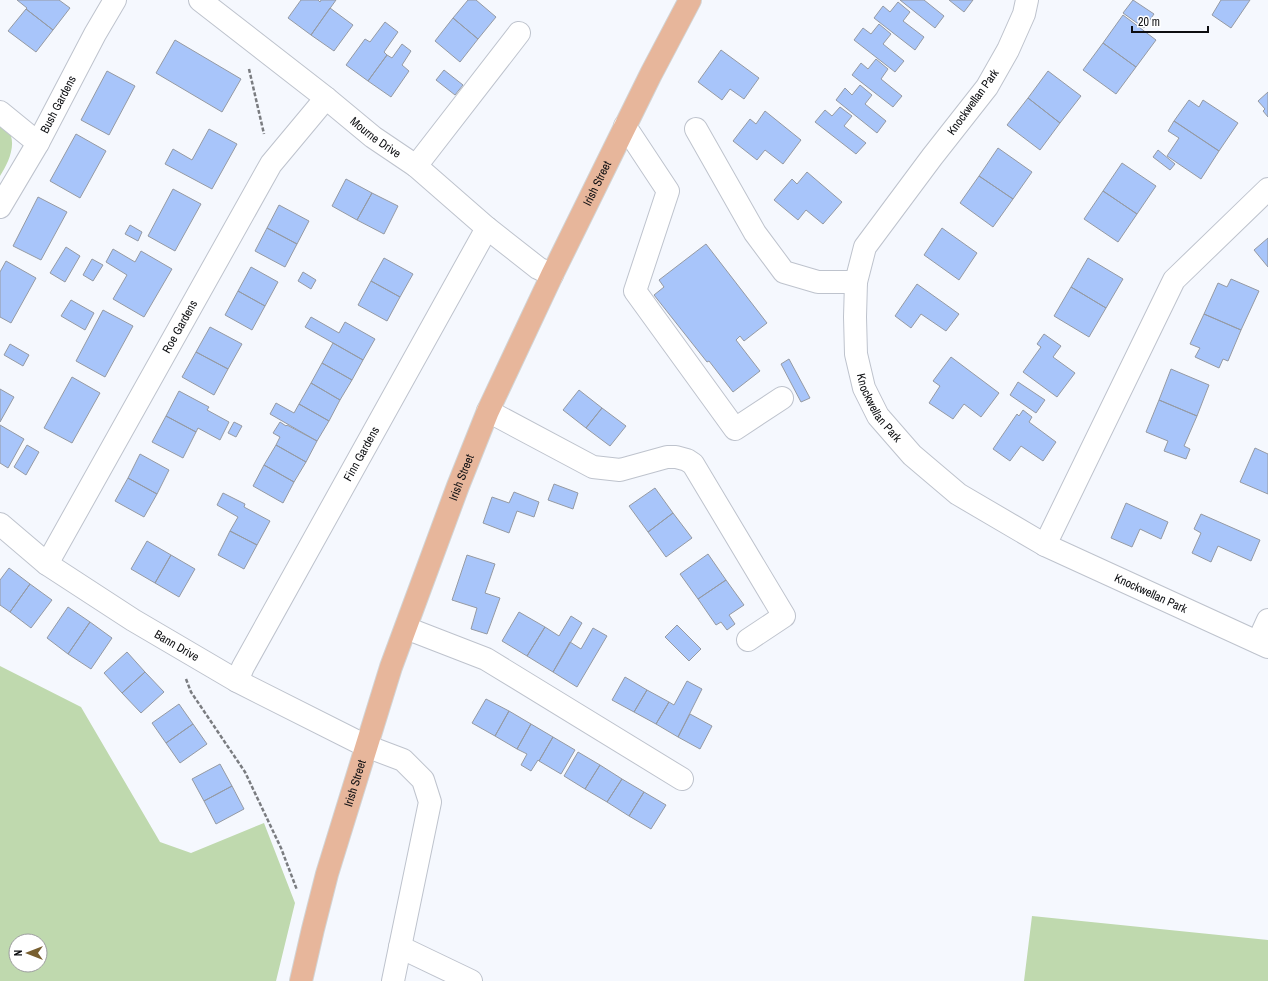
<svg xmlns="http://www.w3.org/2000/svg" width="1268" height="981" viewBox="0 0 1268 981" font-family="'Archivo Narrow',sans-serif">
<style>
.green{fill:#bfd9ae;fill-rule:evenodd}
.building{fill:#a8c5fa;stroke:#959aa3}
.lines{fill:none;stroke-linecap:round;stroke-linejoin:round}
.minor-casing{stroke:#bec3cd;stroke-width:24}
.major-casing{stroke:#d3d4d4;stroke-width:24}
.path{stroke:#7a7c80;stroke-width:2.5;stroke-dasharray:4 2;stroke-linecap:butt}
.minor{stroke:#fff;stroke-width:22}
.major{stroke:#e7b69b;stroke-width:22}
.labels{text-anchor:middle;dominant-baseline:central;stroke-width:3.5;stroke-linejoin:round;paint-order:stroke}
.street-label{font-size:12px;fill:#0d0e11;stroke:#fff}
</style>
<rect width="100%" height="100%" fill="#f5f8fe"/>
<path class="green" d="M0,124c3,3 9,7 11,12 4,13 -4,29 -11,40z
M0,666l81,41 79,135 31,11 73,-30 31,80 -19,78h-276zM16,941h24v24h-24z
M1032,916l236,24v41h-244z"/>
<path class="building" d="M17,0h42l11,8 -17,22 -27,-21 1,-1z
M301,0h17l2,2 1,-2h15l-25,35 -23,-17z
M468,0h8l20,17 -18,22 -25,-21z
M900,0h24l20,16 -9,12z
M949,0h24l-9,12z
M1133,0l21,14 -10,14 -21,-15z
M1221,0h29l-19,28 -19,-13z
M898,2l12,10 -7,9 21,16 -9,13 -41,-32 9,-12 7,6z
M330,8l23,17 -19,26 -23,-16z
M26,9l27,21 -17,22 -28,-21z
M1123,15l33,25 -20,27 -33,-24z
M453,18l25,21 -18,23 -25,-21z
M385,22l13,10 -14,20 3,3 -19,26 -22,-16 19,-26 5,3z
M879,24l12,10 -8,10 21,17 -9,11 -41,-32 9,-12 8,6z
M175,40l66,39 -19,33 -66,-39z
M1103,43l33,24 -20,27 -33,-24z
M402,44l9,7 -9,14 7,6 -18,26 -23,-16 19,-26 5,3z
M721,50l38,28 -15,21 -14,-10 -8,11 -24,-18z
M876,59l12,10 -7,10 21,17 -9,11 -41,-32 9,-12 7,6z
M444,70l19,15 -8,10 -19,-15z
M107,71l28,15 -26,49 -28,-15z
M1048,71l33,25 -21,27 -32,-25z
M860,85l12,10 -7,9 21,17 -9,12 -41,-33 9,-12 7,7z
M1268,92v25l-5,-6 2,-2 -7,-8z
M1028,98l32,25 -20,27 -33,-25z
M1189,100l10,7 4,-7 35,23 -19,28 -45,-30z
M840,107l12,9 -8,10 22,17 -10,11 -41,-32 10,-12 7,6z
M765,111l36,29 -18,24 -18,-14 -8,10 -24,-19 17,-22 6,5z
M1174,121l45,30 -18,28 -34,-23 12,-18 -11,-7z
M209,129l28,15 -25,45 -47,-25 8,-15 19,11z
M76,134l30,17 -26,47 -30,-17z
M998,148l34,24 -19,27 -34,-23z
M1158,150l17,14 -5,6 -17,-13z
M1122,163l34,23 -19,28 -34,-23z
M807,172l35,30 -19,22 -17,-14 -8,10 -24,-20 18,-21 5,5z
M979,176l34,23 -20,28 -33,-24z
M346,179l26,14 -15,27 -25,-14z
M173,189l28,15 -26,47 -27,-15z
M1103,191l34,23 -19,28 -34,-23z
M372,193l26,13 -14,28 -27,-14z
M38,197l29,15 -26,48 -28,-14z
M279,205l30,16 -12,23 -30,-16z
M130,225l12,7 -4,9 -13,-7z
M267,228l30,16 -12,23 -30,-16z
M942,228l35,25 -18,27 -35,-25z
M1268,238v29l-14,-17z
M706,244l61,79 -23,18 -4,-5 -4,4 24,31 -27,21 -24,-31 -2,1 -53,-67 10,-8 -5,-7z
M66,247l14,9 -15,26 -15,-9z
M113,249l22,13 6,-11 31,18 -28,48 -31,-18 14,-24 -21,-13z
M384,258l29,16 -13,23 -29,-16z
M1088,258l35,21 -17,29 -35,-21z
M92,259l11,6 -10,16 -10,-6z
M6,261l30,17 -25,45 -11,-6v-45z
M251,267l27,15 -13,24 -27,-15z
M303,272l13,8 -5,9 -13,-8z
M1231,279l28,12 -18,39 -37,-16 14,-31 9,4z
M371,281l29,16 -13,24 -29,-16z
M917,284l42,30 -13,17 -25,-17 -10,14 -16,-12z
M1071,287l35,21 -17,29 -35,-21z
M238,291l27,15 -13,24 -27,-15z
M71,300l23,13 -9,17 -24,-14z
M103,310l30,16 -28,51 -29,-16z
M1204,314l37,16 -13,31 -5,-2 -4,9 -24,-11 5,-9 -10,-4z
M311,317l28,16 6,-11 30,17 -12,21 -58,-33z
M210,327l32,17 -14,25 -32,-17z
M1044,334l17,12 -8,11 22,16 -18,24 -34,-25 18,-25 -4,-3z
M333,343l30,17 -11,20 -30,-17z
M10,344l19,11 -6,11 -19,-11z
M196,352l32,17 -14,26 -32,-18z
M951,357l48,36 -18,24 -17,-13 -11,15 -24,-16 11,-17 -7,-5z
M789,359l21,39 -9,4 -20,-38z
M322,363l30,17 -12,20 -29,-17z
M1171,369l38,16 -12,31 -38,-16z
M72,377l28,16 -28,50 -28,-15z
M1018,382l27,18 -9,13 -26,-18z
M311,383l29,17 -11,21 -30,-17z
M0,389l14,8 -14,25z
M579,390l23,18 -16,20 -23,-18z
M179,391l30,16 -2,3 22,12 -9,18 -22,-12 -2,4 -30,-16z
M1159,400l38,16 -13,30 6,3 -4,10 -22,-8 4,-10 -22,-9z
M276,403l18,10 5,-9 30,17 -12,20 -47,-27z
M602,408l24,18 -16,20 -24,-18z
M1023,410l9,7 -3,5 27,20 -13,19 -22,-15 -11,15 -17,-12 24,-35 2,2z
M166,416l30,16 -13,26 -31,-16z
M234,422l8,4 -6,11 -8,-4z
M280,422l6,4 1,-1 30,16 -11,21 -30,-17 4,-8 -7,-4z
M0,425l24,14 -16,29 -8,-5z
M27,445l12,7 -13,23 -12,-8z
M276,445l30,17 -12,20 -30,-17z
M1255,448l13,6v40l-28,-12z
M140,454l29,16 -12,24 -29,-16z
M264,465l30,17 -11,21 -30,-17z
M128,478l29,16 -13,23 -29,-16z
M554,484l24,9 -5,16 -25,-9z
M655,488l18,25 -25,19 -19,-26z
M514,492l25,10 -5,15 -17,-6 -8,22 -26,-10 9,-26 17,6z
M223,493l22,11 -1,3 26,14 -13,24 -27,-14 8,-14 -21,-12z
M1126,503l42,19 -7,17 -21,-10 -8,18 -21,-9z
M673,513l19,25 -26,19 -18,-25z
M1201,514l59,26 -9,21 -33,-15 -7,16 -19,-9 9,-20 -7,-4z
M230,531l27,14 -13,24 -26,-14z
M147,541l24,14 -16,28 -24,-14z
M708,554l18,26 -28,19 -18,-25z
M171,555l24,14 -16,28 -24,-14z
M467,555l28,9 -10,29 15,5 -13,36 -16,-5 6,-21 -25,-8z
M9,568l21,16 -20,28 -10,-7v-25z
M726,580l18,25 -15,10 6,9 -8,6 -6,-8 -5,3 -18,-26z
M30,584l22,16 -21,28 -21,-16z
M68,607l22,15 -22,32 -21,-16z
M519,612l26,15 -18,29 -25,-15z
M571,616l11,7 -29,49 -26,-16 18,-29 14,9z
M90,622l22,16 -21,31 -23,-15z
M677,625l24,24 -12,12 -24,-24z
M593,628l14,8 -30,51 -24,-15 17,-30 11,7z
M127,652l18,20 -23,21 -18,-20z
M145,672l19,20 -23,21 -19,-20z
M625,677l22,13 -13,22 -22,-12z
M687,681l15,8 -24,48 -22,-13 13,-22 5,3z
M647,690l22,12 -13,22 -22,-12z
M486,699l23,12 -14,25 -23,-13z
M179,704l14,20 -27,19 -14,-20z
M509,711l22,13 -14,25 -22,-13z
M690,714l22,12 -12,23 -22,-12z
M193,724l14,20 -27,19 -14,-20z
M531,724l22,13 -14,24 -1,-1 -7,11 -10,-6 6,-11 -10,-5z
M553,737l22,13 -14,24 -22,-13z
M578,752l22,13 -15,24 -21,-13z
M220,764l12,22 -28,15 -12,-22z
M600,765l22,14 -15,23 -22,-13z
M622,779l22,13 -15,24 -22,-14z
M232,786l12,23 -28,15 -12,-23z
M644,792l22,13 -15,24 -22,-13z"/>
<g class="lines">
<defs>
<g id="minor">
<path id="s1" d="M200,0l126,98 47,39 43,29 71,62 51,40 14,7"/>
<path id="s2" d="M1027,0l-3,14 -16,36 -21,37 -55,70 -67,90 -9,35 -1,35 1,37 8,34 14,28 34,39 46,39 87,51 223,102"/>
<path d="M0,112l38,31"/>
<path d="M625,126l43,65 -33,100 100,138 47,-31"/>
<path d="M696,129l59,104 29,39 34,10h38"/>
<path d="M416,166l103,-133"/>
<path id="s3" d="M0,207l38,-64 57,-109 20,-34"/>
<path d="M488,411l105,56 27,3 47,-13h9l11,3 6,4 91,152 -36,24"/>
<path id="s4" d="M0,524l47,40 86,56 104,61 129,65 37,14 20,20 7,22 -37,179"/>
<path d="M1045,545l129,-265 94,-91"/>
<path id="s5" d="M47,564l224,-400 55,-66"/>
<path d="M406,628l80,31 196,120"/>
<path d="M1258,642l10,-22"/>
<path id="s6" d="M237,681l6,-14 244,-439"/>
<path d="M400,947l71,34"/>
</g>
<g id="major">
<path id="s7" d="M301,981l12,-52 14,-55 64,-207 67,-181 30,-75 64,-136 99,-201 39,-74"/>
</g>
</defs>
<use href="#minor" class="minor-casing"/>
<use href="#major" class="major-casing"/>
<path class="path" d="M249,69l15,65
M186,679l5,13 54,80 36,76 16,42"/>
<use href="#minor" class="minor"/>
<use href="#major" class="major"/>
</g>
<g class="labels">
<g class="street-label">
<text transform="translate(973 102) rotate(-54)">Knockwellan Park</text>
<text stroke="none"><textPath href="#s3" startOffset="118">Bush Gardens</textPath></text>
<text stroke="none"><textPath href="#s1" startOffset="223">Mourne Drive</textPath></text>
<text stroke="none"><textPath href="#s7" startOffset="853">Irish Street</textPath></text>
<text stroke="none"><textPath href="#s5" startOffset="272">Roe Gardens</textPath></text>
<text stroke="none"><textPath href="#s2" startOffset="465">Knockwellan Park</textPath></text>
<text stroke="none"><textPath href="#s6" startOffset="259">Finn Gardens</textPath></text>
<text stroke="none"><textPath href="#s7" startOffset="529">Irish Street</textPath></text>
<text stroke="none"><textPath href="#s2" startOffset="801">Knockwellan Park</textPath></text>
<text stroke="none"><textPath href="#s4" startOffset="215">Bann Drive</textPath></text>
<text stroke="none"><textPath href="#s7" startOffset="205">Irish Street</textPath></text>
</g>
</g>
<g transform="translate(28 953) rotate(270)"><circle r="19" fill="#ffffff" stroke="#9e9fa0"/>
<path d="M0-3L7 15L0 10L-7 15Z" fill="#785f30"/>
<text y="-6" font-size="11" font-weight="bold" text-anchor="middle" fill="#0d0e11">N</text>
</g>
<path d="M1132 26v6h76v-6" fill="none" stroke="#0d0e11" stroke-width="2"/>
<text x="1138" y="26" font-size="12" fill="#0d0e11" stroke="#ffffff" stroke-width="3" paint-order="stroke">20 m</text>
</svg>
